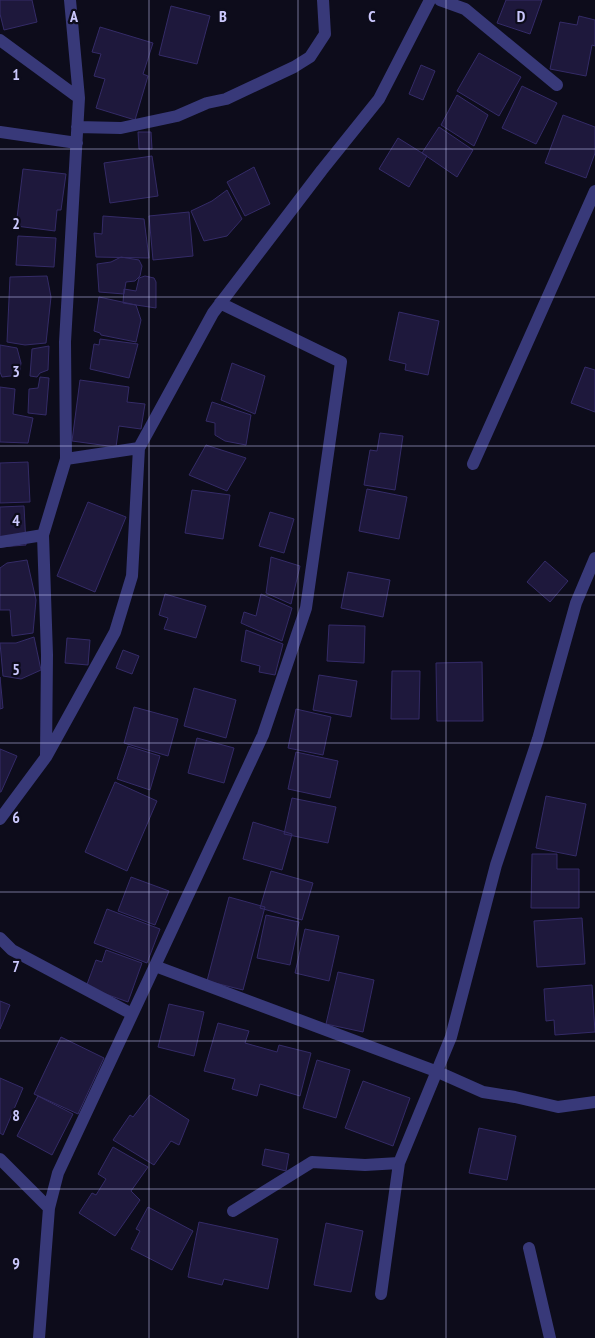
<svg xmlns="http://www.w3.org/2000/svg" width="595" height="1338" viewBox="0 0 595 1338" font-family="'PT Sans Narrow',sans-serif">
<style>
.building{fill:#1e183c;stroke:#342b67}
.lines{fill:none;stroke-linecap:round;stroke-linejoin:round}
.street{stroke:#383979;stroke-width:12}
.grid{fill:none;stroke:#cbc8fd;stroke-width:1;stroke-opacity:0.55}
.grid-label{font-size:16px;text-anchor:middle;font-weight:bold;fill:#cbc8fd;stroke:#0d0c1b;stroke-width:4.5;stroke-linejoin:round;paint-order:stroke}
</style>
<rect width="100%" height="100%" fill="#0d0c1b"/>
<path class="building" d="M0,0h32l5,22 -33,8 -4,-16z
M506,0h36l-12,34 -33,-11z
M171,6l39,10 -13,48 -38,-9z
M579,16l16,4v26l-3,-1 -6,31 -36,-7 10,-47 17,3z
M100,27l53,16 -10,31 5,2 -13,44 -39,-12 9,-29 -11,-3 7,-22 -9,-2z
M479,53l42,24 -22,39 -42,-25z
M421,65l14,6 -12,29 -14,-6z
M522,86l35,17 -21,41 -34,-16z
M457,95l31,20 -14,31 -33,-21z
M563,115l32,12v26l-9,25 -41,-15z
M439,127l34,23 -16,27 -35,-24z
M138,132h13l1,17h-13z
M398,138l29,18 -18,31 -30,-18z
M152,156l6,40 -48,7 -6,-40z
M254,167l16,37 -25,12 -18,-34z
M23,169l43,5 -5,36h-4l-2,21 -39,-5z
M227,190l15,29 -15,17 -23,5 -13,-30 21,-10z
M189,212l4,44 -40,4 -4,-44z
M103,216l41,3 5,39 -53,-1 -2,-24 8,1z
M18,236l38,2 -2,29 -38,-2z
M121,257l18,3 3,6 -2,10 -5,5 -9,1 -2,12 -25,-2 -2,-28 14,-2z
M47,276l4,21 -5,46 -21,2 -18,-3 3,-65z
M145,276l9,2 2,4v26l-33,-5 1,-14 12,2 3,-13z
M99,297l37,8 5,15 -5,22 -35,-7 -1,-2 -6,-2z
M399,312l40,9 -11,54 -23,-5 1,-6 -17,-4z
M100,339l38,5 -9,34 -39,-9 4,-25 5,1z
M0,345l17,3 4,15 -2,12 -17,2 -2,-5z
M49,346l-1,24 -8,3 -3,4 -7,-1 2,-27z
M232,363l33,13 -10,38 -34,-14z
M585,367l10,3v42l-24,-9z
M40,377l9,1 -3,37 -18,-2 1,-24 9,-1z
M80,380l49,7 -2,15 18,2 -4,25 -22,-3 -3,21 -44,-6z
M0,387l15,2 -2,25 20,4 -5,25 -28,-1z
M212,402l39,13 -5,30 -21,-4 -10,-6v-12l-9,-2z
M380,433l23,3 -8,54 -31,-5 6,-35 7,1z
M206,445l40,13 -19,33 -38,-16z
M28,462l2,40 -30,1v-40z
M367,489l40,8 -8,42 -40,-8z
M192,490l38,5 -7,44 -38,-6z
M88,502l38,15 -31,75 -38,-16z
M24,506l2,39 -26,2v-40z
M270,512l24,7 -10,34 -25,-7z
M271,557l29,9 -9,38 -25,-11z
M27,560l9,40 -3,33 -21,3 -2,-26h-10v-42l7,-5z
M545,561l23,20 -18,21 -23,-20z
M348,572l42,8 -7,37 -42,-9z
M165,594l41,12 -10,32 -32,-9 4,-11 -9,-3z
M261,594l31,14 -10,33 -41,-18 3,-11 12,4z
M329,625l36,1 -1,37 -37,-2z
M246,630l37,14 -8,31 -16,-3 1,-6 -19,-5z
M34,637l7,33 -20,9 -18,-3 -3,-33h16z
M67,638l23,2 -2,25 -23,-2z
M123,650l16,6 -7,18 -16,-6z
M482,662l1,59h-46l-1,-58z
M392,671h28l-1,48h-28z
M319,675l38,6 -6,36 -38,-7z
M0,677l3,31 -3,1z
M194,688l42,12 -10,38 -42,-12z
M134,707l44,12 -10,37 -44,-13z
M296,709l35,8 -8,38 -35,-7z
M197,738l37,10 -10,35 -36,-10z
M128,746l32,10 -10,34 -33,-11z
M0,749l17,7 -16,36h-1z
M296,752l42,9 -8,37 -42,-9z
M115,782l42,19 -30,70 -42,-19z
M546,796l40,8 -10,52 -40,-8z
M292,798l44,9 -8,36 -44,-9z
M253,822l39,12 -10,36 -39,-11z
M532,854h25v15h22v39h-48z
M271,871l42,12 -11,37 -42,-12z
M131,877l38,14 -14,34 -37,-14z
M229,897l36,10 -22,83 -36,-9z
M107,909l53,20 -13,34 -53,-20z
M266,915l33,7 -9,43 -33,-7z
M582,918l3,46 -48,3 -3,-46z
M305,929l34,7 -10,45 -34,-8z
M106,950l36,13 -14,39 -42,-15 10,-27 6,2z
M338,972l36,8 -11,52 -37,-8z
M592,985l3,47 -40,3 -1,-15 -8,1 -2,-32z
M0,1001l10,4 -10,24z
M169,1004l35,8 -10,44 -36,-9z
M218,1023l31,8 -4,12 32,9 2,-7 32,8 -11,43 -40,-12 -3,12 -25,-7 3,-10 -31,-8z
M61,1037l43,21 -26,56 -44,-20z
M317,1060l33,10 -14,48 -33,-10z
M0,1078l23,10 -20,47 -3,-2z
M363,1081l47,17 -17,48 -48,-18z
M150,1095l39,25 -10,25 -8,-4 -17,24 -41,-25 17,-25 3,2z
M38,1096l35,18 -21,41 -35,-19z
M479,1128l37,8 -9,44 -38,-7z
M113,1147l35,20 -17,24 9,9 -25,36 -36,-23 13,-20 4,2 10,-16 -8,-5z
M265,1149l24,5 -3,17 -24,-6z
M148,1207l45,24 -21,39 -41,-21 9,-18 -4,-2z
M199,1222l79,17 -10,50 -44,-10 -2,6 -34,-8z
M326,1223l37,8 -12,61 -37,-7z"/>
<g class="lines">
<path class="street" d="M440,0l25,9 92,76
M0,40l79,58 -9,-98
M77,127l44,1 56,-12 30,-13 19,-4 68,-32 16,-10 15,-23 -2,-34
M0,132l77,11
M66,459l-1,-117 14,-244
M473,464l122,-273
M43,535l4,120 -1,100
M0,542l43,-7 23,-76 73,-11
M0,819l46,-62 69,-125 17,-56 7,-128 74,-135 109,-143 57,-71 51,-99
M0,938l12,12 120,64
M155,966l283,106 45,20 32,5 43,10 37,-5
M0,1159l49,49 9,-35 205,-438 43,-127 35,-246 -121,-59
M233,1211l79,-49 53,3 34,-2 52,-126 45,-172 42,-126 38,-136 19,-45
M529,1248l21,90
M381,1294l18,-131
M39,1338l10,-130"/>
</g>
<path class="grid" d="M149,0v1338M298,0v1338M446,0v1338M0,149h595M0,297h595M0,446h595M0,595h595M0,743h595M0,892h595M0,1041h595M0,1189h595"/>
<g class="grid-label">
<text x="74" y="22">A</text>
<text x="223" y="22">B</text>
<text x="372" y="22">C</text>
<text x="521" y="22">D</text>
<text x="16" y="80">1</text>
<text x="16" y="229">2</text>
<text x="16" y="377">3</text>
<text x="16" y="526">4</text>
<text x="16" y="675">5</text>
<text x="16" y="823">6</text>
<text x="16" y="972">7</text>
<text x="16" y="1121">8</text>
<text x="16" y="1269">9</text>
</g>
</svg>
